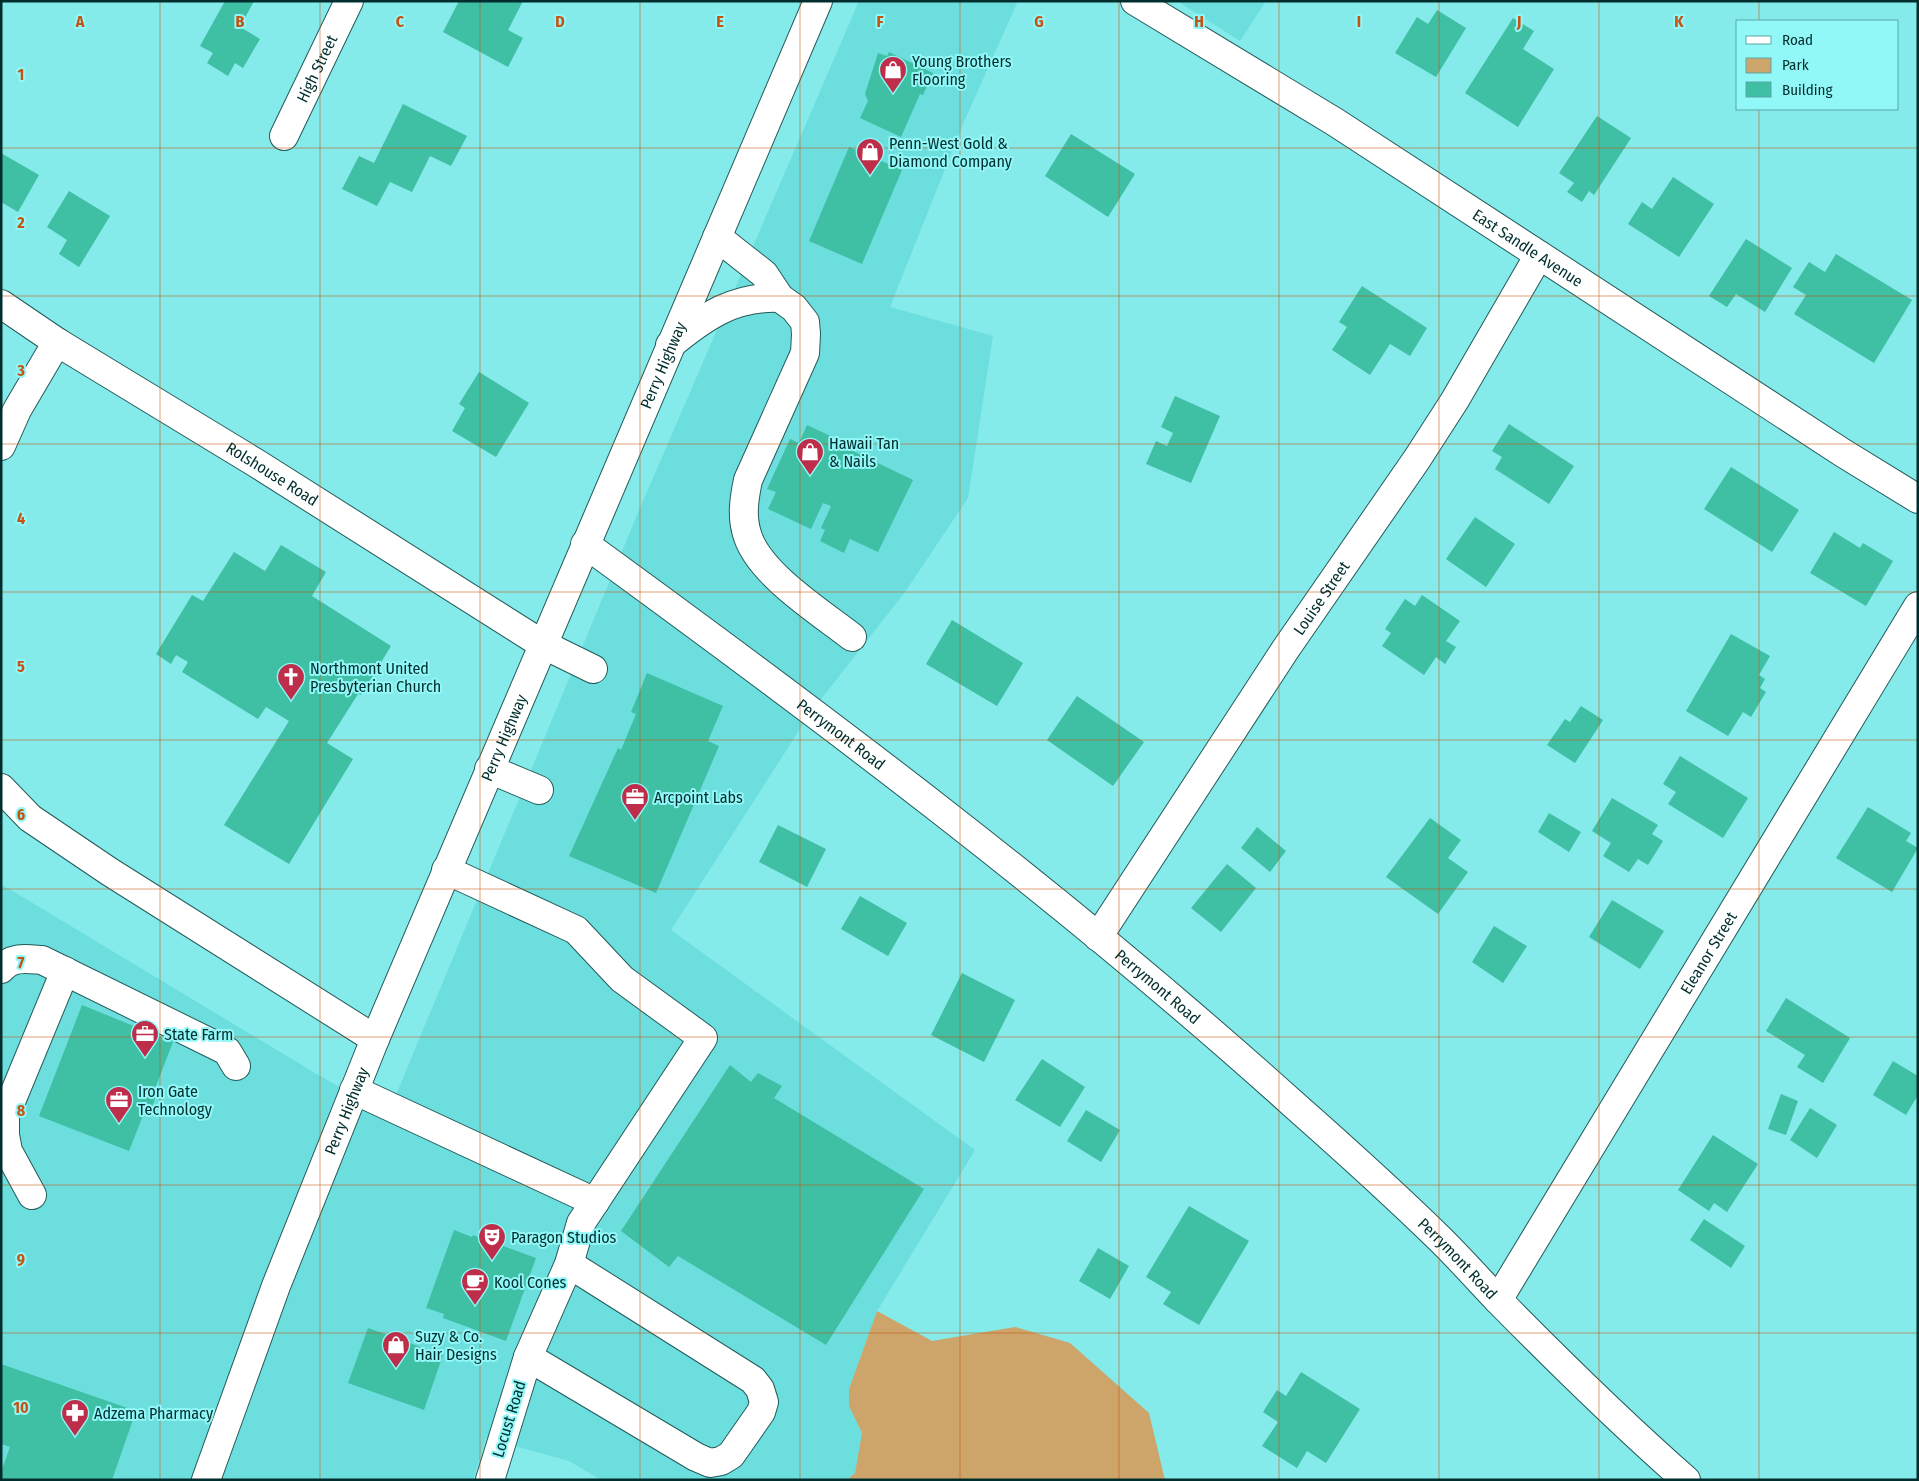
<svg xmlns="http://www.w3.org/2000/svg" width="1919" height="1481" viewBox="0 0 1919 1481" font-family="'Fira Sans Condensed',sans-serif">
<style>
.built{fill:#6ddede}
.green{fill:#cda469}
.building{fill:#3fbfa3}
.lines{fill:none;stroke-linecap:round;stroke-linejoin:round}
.minor-casing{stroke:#245a5a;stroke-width:30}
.major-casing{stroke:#245a5a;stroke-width:30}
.minor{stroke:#fff;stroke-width:28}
.major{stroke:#fff;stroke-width:28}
.grid{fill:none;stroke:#c55311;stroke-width:1;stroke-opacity:0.55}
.labels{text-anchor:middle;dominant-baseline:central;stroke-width:4;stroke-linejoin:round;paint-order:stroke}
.poi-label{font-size:16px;fill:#002e2e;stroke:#92f7f7;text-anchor:start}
.street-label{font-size:16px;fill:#002e2e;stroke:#92f7f7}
.grid-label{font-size:16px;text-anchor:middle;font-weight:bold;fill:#c55311;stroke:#92f7f7;stroke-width:4;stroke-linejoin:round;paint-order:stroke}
</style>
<rect width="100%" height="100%" fill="#85eaea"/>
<path class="built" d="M859,1h159l-55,123 -73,183 103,29 -25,162 -63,94 -94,120 -140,218 304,220 -98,161 -28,78v17l13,27 -7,40 -8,7h-246l-32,-19 -83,-23 -13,42h-472v-596l319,192 68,38 252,-606z
M1177,1h89l-26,40z"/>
<path class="green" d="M877,1311l55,30 83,-14 55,16 79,70 16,67h-318l8,-7 7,-40 -13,-27v-17z"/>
<path class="building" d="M225,1h29l-14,26 20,12 -17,29 -8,-5 -7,13 -21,-13 6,-10 -13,-7z
M459,1h64l-15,29 15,8 -15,29 -65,-35z
M1437,10l29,18 -30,49 -41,-24 22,-36 11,7z
M1513,18l21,13 -11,18 31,20 -36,58 -53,-34z
M889,52l44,21 -10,22 -3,-1 -19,43 -41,-19 8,-17 -3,-7 13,-41 9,3z
M403,104l64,32 -16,30 -21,-10 -18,36 -22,-10 -13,24 -35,-17 17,-33 15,7z
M1597,116l34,22 -37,57 -5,-4 -7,11 -15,-10 7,-9 -15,-10z
M1071,134l64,40 -27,43 -63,-41z
M849,147l53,23 -40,94 -53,-23z
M1,153l38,22 -21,37 -17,-10z
M1673,177l41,27 -35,53 -51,-33 14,-22 10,7z
M69,191l41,25 -31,51 -20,-13 8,-14 -20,-13z
M1746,239l46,29 -27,44 -29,-18 -9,13 -18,-11z
M1836,254l76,46 -38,63 -80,-49 12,-19 -13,-8 16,-25 16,10z
M1362,286l65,42 -17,28 -20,-12 -20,31 -38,-25 15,-23 -8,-5z
M479,372l50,31 -33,54 -44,-26 13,-23 -6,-4z
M1175,396l45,20 -29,67 -45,-19 10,-23 11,5 6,-13 -12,-6z
M1509,424l65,42 -25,38 -54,-35 7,-12 -10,-6z
M807,425l47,22 -1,4 60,29 -35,72 -28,-13 -6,14 -24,-12 5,-11 -4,-2 10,-22 -8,-3 -12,26 -43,-20 8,-17 -9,-3 23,-50 9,4z
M1731,467l68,43 -27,42 -68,-43z
M1475,517l40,27 -29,43 -40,-28z
M1834,532l26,16 3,-5 30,18 -27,45 -56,-33z
M281,545l45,27 -14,24 79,50 -30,49 -3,-1 -31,49 26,16 -64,105 -65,-39 65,-104 -23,-14 -8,12 -76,-47 6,-10 -12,-7 -5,9 -15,-10 36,-59 11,6 31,-49 31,19z
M1422,595l38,26 -14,20 10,6 -11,17 -9,-7 -12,18 -42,-29 9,-13 -6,-4 20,-30 10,7z
M952,620l71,43 -26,43 -71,-42z
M1731,634l39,22 -11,19 6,4 -5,9 6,4 -15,25 -8,-5 -15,24 -42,-25z
M647,673l76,33 -15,35 11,5 -63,147 -87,-37 49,-108 3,2 15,-36 -5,-2z
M1077,696l67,46 -31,44 -66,-46z
M1581,706l22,14 -28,43 -28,-18 18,-26 5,3z
M1680,756l68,42 -25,40 -55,-34 8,-12 -13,-8z
M1612,798l46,27 -6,9 11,7 -15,24 -10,-6 -9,13 -26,-16 8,-13 -19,-12z
M1868,807l43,26 -5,8 12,7 -26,44 -56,-34z
M1549,813l32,19 -12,20 -31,-20z
M1430,818l31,22 -13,18 20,14 -30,42 -52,-37z
M778,825l48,24 -19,38 -48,-25z
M1257,827l29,24 -16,21 -29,-24z
M1227,864l29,24 -35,44 -30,-24z
M860,896l47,27 -19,33 -47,-27z
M1612,900l52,31 -24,38 -51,-32z
M1494,926l33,20 -24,37 -31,-21z
M962,973l53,27 -31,62 -53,-27z
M1786,998l64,40 -27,45 -26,-16 8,-12 -39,-24z
M82,1005l91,37 -17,44 3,2 -7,19 -5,-2 -18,46 -90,-35z
M1042,1059l43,28 -25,40 -45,-27z
M1893,1061l25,15v19l-12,20 -33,-20z
M730,1065l21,17 7,-9 24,13 -8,12 150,91 -98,156 -148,-89 -9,11 -48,-36z
M1781,1094l17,7 -12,34 -18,-6z
M1810,1108l27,17 -20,33 -27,-18z
M1086,1110l34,20 -19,32 -34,-21z
M1713,1135l45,29 -31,48 -13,-9 -5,8 -31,-21z
M1189,1206l60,35 -50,84 -36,-21 8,-12 -25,-15z
M1704,1219l41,27 -14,22 -41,-28z
M454,1230l18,7 1,-2 63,23 -30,83 -63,-23 1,-4 -18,-6z
M1098,1248l31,18 -19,33 -31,-18z
M368,1328l75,27 -19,55 -76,-27z
M1,1364l135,47 -24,69h-111v-8l9,-25 -9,-3z
M1301,1372l59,37 -34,54 -19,-12 -10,17 -35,-22 16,-24 -15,-10 14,-22 9,6z"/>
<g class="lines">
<defs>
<g id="minor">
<path id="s1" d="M1135,1l200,121 508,331 75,46"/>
<path id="s2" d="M284,136l65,-135"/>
<path d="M717,237l47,37 16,24 14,10 11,14 1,12 -1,19 -57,127c-4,19 -7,38 0,57 13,38 72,75 104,100"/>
<path id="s3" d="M1,304l56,38 199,121 286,181 51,25"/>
<path d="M670,345c35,-29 64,-49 110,-47"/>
<path d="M1,446l16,-36 40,-68"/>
<path id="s4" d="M585,544c243,177 484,358 707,559 51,45 102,91 150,138 19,19 37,39 55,58 61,62 124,124 189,181"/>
<path d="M489,769l50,21"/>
<path d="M1,788l29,30 80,54 265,167"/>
<path d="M446,870l130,60 46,49 81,59 -122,185 -12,41 -41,93 -38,123"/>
<path id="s5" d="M1098,937l187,-287 132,-191 38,-59 84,-145"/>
<path d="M1,969c11,-13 26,-10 41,-9l185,91 9,15"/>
<path d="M354,1090l241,112"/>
<path d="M32,1195l-24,-44 -3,-16v-19l60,-145"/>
<path id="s6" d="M1498,1300l420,-694"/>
<path d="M528,1357l168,100 14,6 11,-2 10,-6 30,-43 3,-10 -4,-13 -7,-9 -184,-116"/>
</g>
<g id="major">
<path id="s7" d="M206,1480l70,-194 99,-247 443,-1038"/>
</g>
</defs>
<use href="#minor" class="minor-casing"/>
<use href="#major" class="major-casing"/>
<use href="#minor" class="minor"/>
<use href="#major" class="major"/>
</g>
<path class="grid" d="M160,1v1479M320,1v1479M480,1v1479M640,1v1479M800,1v1479M960,1v1479M1119,1v1479M1279,1v1479M1439,1v1479M1599,1v1479M1759,1v20M1759,109v1371M1,148h1917M1,296h1917M1,444h1917M1,592h1917M1,740h1917M1,889h1917M1,1037h1917M1,1185h1917M1,1333h1917"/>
<defs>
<symbol id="shop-pin" viewBox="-11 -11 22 30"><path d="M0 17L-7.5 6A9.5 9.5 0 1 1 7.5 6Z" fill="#be2d49" stroke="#92f7f7"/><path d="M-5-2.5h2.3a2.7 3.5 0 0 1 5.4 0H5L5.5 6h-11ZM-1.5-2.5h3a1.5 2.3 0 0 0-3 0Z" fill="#fff"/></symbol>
<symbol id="church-pin" viewBox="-11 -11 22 30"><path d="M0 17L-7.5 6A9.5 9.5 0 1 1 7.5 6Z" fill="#be2d49" stroke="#92f7f7"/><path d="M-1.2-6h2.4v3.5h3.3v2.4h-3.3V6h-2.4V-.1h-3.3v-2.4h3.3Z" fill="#fff"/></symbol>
<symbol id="office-pin" viewBox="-11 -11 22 30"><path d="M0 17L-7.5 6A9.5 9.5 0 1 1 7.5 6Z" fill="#be2d49" stroke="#92f7f7"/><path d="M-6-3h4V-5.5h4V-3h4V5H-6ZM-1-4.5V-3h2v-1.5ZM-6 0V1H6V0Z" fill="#fff"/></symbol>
<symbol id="theatre-pin" viewBox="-11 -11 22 30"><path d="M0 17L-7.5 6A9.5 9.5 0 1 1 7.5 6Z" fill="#be2d49" stroke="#92f7f7"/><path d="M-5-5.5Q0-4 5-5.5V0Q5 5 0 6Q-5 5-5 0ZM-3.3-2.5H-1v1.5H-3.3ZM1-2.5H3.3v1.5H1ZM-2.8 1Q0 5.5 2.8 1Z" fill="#fff"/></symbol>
<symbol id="cafe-pin" viewBox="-11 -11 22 30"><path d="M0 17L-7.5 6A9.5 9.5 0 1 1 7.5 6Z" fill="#be2d49" stroke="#92f7f7"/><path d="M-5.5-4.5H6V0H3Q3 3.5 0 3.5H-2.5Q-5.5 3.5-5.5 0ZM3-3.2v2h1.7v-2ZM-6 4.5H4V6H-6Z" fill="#fff"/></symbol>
<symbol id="pharmacy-pin" viewBox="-11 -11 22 30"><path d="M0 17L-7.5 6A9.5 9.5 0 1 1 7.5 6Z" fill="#be2d49" stroke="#92f7f7"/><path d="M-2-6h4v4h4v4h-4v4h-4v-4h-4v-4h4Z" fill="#fff"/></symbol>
</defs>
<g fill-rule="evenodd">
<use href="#shop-pin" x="877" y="54" width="32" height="43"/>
<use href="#shop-pin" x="854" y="136" width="32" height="43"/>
<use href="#shop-pin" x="794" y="436" width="32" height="43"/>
<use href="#church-pin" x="275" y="661" width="32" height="43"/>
<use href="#office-pin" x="619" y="781" width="32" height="43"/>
<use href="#office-pin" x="129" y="1018" width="32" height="43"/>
<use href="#office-pin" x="103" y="1084" width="32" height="43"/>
<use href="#theatre-pin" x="476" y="1221" width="32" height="43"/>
<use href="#cafe-pin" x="459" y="1266" width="32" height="43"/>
<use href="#shop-pin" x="380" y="1329" width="32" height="43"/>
<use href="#pharmacy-pin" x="59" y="1397" width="32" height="43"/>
</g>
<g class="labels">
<g class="poi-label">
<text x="912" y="61">Young Brothers<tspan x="912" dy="18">Flooring</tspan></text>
<text x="889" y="143">Penn-West Gold &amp;<tspan x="889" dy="18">Diamond Company</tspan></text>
<text x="829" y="443">Hawaii Tan<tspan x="829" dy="18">&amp; Nails</tspan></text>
<text x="310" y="668">Northmont United<tspan x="310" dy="18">Presbyterian Church</tspan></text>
<text x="654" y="797">Arcpoint Labs</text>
<text x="164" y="1034">State Farm</text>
<text x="138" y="1091">Iron Gate<tspan x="138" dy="18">Technology</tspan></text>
<text x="511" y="1237">Paragon Studios</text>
<text x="494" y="1282">Kool Cones</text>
<text x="415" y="1336">Suzy &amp; Co.<tspan x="415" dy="18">Hair Designs</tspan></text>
<text x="94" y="1413">Adzema Pharmacy</text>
</g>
<g class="street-label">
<text stroke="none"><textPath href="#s2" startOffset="75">High Street</textPath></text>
<text stroke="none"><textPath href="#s1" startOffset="464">East Sandle Avenue</textPath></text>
<text stroke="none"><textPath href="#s7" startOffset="1205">Perry Highway</textPath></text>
<text stroke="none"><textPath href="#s3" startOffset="320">Rolshouse Road</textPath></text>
<text stroke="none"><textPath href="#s5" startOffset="406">Louise Street</textPath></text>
<text stroke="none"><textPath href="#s4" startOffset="319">Perrymont Road</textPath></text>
<text stroke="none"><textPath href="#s7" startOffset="800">Perry Highway</textPath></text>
<text stroke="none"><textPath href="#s6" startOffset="406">Eleanor Street</textPath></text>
<text stroke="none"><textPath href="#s4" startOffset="724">Perrymont Road</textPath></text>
<text stroke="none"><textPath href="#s7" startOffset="395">Perry Highway</textPath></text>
<text stroke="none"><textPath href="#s4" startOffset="1129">Perrymont Road</textPath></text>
<text transform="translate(509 1419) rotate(-73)">Locust Road</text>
</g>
</g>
<g class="grid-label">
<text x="80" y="27">A</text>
<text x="240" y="27">B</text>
<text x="400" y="27">C</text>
<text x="560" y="27">D</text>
<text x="720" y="27">E</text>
<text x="880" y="27">F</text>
<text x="1039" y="27">G</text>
<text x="1199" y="27">H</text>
<text x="1359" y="27">I</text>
<text x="1519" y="27">J</text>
<text x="1679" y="27">K</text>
<text x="21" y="80">1</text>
<text x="21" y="228">2</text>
<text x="21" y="376">3</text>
<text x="21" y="524">4</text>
<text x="21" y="672">5</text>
<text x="21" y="820">6</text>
<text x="21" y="968">7</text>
<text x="21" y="1116">8</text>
<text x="21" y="1265">9</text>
<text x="21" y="1413">10</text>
</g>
<rect width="1919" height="1481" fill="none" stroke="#002e2e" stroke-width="5"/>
<rect x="1736" y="20" width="162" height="90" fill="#92f7f7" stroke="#58a7a7"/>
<rect x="1746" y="36" width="25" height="8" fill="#ffffff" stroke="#58a7a7"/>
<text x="1782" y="45" font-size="15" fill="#002e2e">Road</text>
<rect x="1746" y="58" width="25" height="15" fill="#cda469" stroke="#58a7a7"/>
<text x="1782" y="70" font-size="15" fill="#002e2e">Park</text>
<rect x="1746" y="82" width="25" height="15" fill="#3fbfa3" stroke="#58a7a7"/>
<text x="1782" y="95" font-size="15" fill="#002e2e">Building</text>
</svg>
